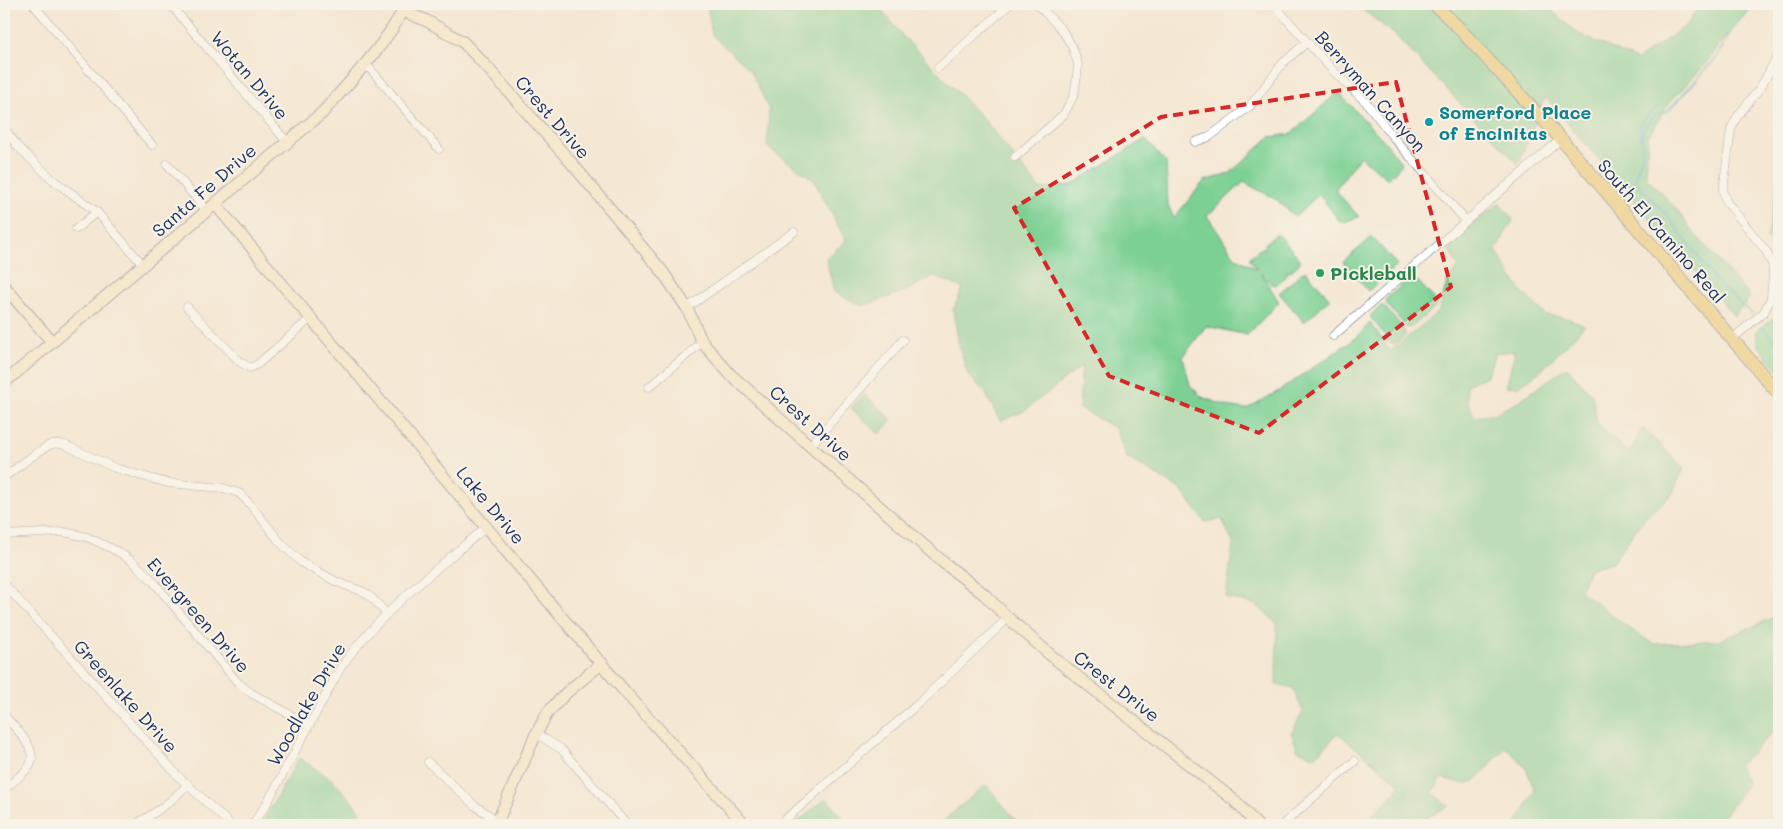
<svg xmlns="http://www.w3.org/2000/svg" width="1783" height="829" viewBox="0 0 1783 829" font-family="Mali,sans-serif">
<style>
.green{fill:#7cd093;stroke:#4c8078}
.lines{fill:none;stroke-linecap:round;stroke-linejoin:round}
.stream{stroke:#40b0bc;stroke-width:2}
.street-casing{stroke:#676f87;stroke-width:9}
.secondary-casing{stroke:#676f87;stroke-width:13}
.primary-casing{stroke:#676f87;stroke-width:14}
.street{stroke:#fff;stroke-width:8}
.secondary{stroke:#f7e8c3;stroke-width:11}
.primary{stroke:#ebc669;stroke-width:12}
.marked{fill:none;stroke:#d62828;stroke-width:4;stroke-dasharray:10 6;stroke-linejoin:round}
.culture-dot{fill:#0f9aa8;stroke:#f7f3e8;stroke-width:2}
.leisure-dot{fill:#2e9e5b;stroke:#f7f3e8;stroke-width:2}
.labels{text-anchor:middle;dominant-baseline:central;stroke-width:4;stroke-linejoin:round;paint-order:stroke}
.street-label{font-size:18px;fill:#1b2f5e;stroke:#f7f3e8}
.culture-label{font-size:18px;font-weight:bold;fill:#0d838f;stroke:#f7f3e8;text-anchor:start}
.leisure-label{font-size:18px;font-weight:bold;fill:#27864d;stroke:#f7f3e8;text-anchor:start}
</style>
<rect width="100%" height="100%" fill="#f7f3e8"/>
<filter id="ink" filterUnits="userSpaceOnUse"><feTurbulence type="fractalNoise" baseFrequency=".02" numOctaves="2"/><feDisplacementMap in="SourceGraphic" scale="10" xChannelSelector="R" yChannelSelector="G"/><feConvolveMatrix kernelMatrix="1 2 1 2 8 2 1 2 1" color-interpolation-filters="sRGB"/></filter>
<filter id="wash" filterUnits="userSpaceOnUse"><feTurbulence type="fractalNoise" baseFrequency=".0096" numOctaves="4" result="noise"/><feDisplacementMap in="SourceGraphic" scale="20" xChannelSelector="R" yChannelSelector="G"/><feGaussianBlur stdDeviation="1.12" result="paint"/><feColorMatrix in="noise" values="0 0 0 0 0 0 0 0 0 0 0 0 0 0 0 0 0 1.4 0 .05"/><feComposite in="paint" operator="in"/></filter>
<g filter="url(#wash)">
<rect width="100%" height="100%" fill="#f4e7d3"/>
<path class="green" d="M707,4h170l25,31 79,81 59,73 31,-4 74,-46 21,23 2,43 6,13 30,-37 25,-7 41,-37 21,-3 47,-42 49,52 15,20 -14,15 -28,-23 -25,34 24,27 -18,6 -22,-29 -24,23 -18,-17 -33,-18 -37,34 28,41 22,12 -7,-9v-3l11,-9h4v-4l10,-9h4l20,23v6l-9,8h-4v4l-10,9 -5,-1 -10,-11 18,29 -32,33 -41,-9 -23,31 7,28 12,12 24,9 20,3 33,-18 77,-53 14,-15 21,28 48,-40 8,-29 12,-15 -14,-23 55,-41 13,17 -17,30 11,20 16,23 23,22 21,3 18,7 -43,45 -23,16 -13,1 9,-36 -20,2 -8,23 -20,9v15l8,17 18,-3 23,-11 51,-36 25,28 6,30 31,28 14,-25 41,40 -12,26 -28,25 -32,44 -23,6 -9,22 49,37 25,16 67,-4 58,-25v111l-41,40 9,18 -26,36 5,5h-211l20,-34 -9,-23 -20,-21 -31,34 -11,3 -22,-6 -10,15 17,13 -36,19h-49l37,-40 -63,-52 -23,24 -17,-7 -7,-17 12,-21 -10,-24 -17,-4 1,-61 -22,-19 -29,-6 7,-55 -11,-24 -17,3 -25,-33 -53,-31 -12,-30 -36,-20 3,-42 -59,46 -23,9 -15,-29 -17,-17 -9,-30 -6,-35 10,-22 -30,-12 -28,15 -42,15 -29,-14 -8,-34 20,-17 -33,-62 -46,-32 2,-37 -18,-39 -39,-36z
M1355,4h189l33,29 60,27 50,-35 13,-21h55l-21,22 -32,42 -33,35 -21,34 -2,40 28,29 20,27 56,64 -16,19 -189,-219 -27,67 -124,-130z
M1779,178v77l-12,-17z
M1372,237l25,28 -29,26 -25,-29z
M1305,270l25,29 -26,23 -25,-29z
M1411,277l4,1 22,24 -1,5 -25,20 -4,1 -21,-25v-4z
M1381,306h3l21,25v5l-9,8 -5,-1 -20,-25v-3z
M1779,310v62l-21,-27 -2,-14 18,-13z
M864,394l28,26 -13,14 -28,-26z
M299,758l35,23 25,29 8,15h-106z
M986,785l34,40h-82z
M826,798l23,27h-55z"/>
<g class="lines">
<path class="stream" d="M1641,141l-1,-17 8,-9 10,-8
M1752,314l-34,-30 -51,-69 -32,-34 7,-26 1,-25 6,-9 6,-6 13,-4 31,-34 17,-19 18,-32 21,-22
M1763,327l16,20"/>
</g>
</g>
<g filter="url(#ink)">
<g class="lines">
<defs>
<path id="street" d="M33,4l119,141
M170,4l117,138
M392,4l11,7
M1273,4l63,70 30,28 27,35 73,84
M366,64l73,85
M938,68l72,-64
M4,128l14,19 35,33 44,32 46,53
M1195,142l14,-5 41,-31 33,-43 24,-21
M1015,157l49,-43 10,-19 3,-19 1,-12 -6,-18 -10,-16 -25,-26
M167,164l40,47
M76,229l21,-17
M187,307l53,55 10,6 8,-4 53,-46
M687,308l107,-76
M1333,336l228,-197
M1732,339l32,-27 7,-14 2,-25 -1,-9 -6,-13 -40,-50 -3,-10 8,-62 6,-12 23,-29 19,-34
M649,387l53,-45
M810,446l93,-106
M4,477c12,-8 37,-29 48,-33 4,-1 9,0 13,1l50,23 27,8 26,7 55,5 16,5 11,11 30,38 22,21 35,19 27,10 8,6 15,16
M4,535l60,-3 23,5 30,14 16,11 20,19 85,102 13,10 58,32
M4,584l175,193 52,48
M4,715c10,12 38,37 24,53 -7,8 -16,15 -24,21
M537,734l24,15 66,76
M428,762l46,43 30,20
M134,825c22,-12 36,-22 54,-41
M252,825l15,-22 74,-136c39,-55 95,-97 146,-141
M779,825l140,-122 89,-85
M1282,825l73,-64"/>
<path id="secondary" d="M403,11l24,10 36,21 22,23 84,95 93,111 25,37 15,34 28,32 80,72 134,117 40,31 24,24 46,40 181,143 22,24
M215,204l349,416 62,73 119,132
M4,286l48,56
M4,383l318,-270c30,-34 63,-67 84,-108
M496,825l39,-89 13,-24 18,-19 36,-30"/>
<path id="primary" d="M1434,4l23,22 104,113 218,255"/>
</defs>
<use href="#street" class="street-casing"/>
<use href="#secondary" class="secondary-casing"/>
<use href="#primary" class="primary-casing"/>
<use href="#street" class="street"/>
<use href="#secondary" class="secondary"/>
<use href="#primary" class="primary"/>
</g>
</g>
<path d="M0 0H1783V829H0ZM1396,82l55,205 -192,146 -150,-57 -95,-168 147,-91z" fill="#f4e7d3" fill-opacity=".55" fill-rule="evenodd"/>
<path class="marked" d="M1396,82l55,205 -192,146 -150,-57 -95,-168 147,-91z"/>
<circle class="culture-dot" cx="1429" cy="122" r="5"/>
<circle class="leisure-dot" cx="1320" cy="273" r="5"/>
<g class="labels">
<g class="street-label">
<text transform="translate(250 75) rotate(50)">Wotan Drive</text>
<text transform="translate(1371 91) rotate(48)">Berryman Canyon</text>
<text transform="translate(553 117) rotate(49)">Crest Drive</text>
<text transform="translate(204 190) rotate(-41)">Santa Fe Drive</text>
<text transform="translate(1662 231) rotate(49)">South El Camino Real</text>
<text transform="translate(811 423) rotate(42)">Crest Drive</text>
<text transform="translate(491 505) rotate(50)">Lake Drive</text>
<text transform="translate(199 615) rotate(49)">Evergreen Drive</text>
<text transform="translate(1117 686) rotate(38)">Crest Drive</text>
<text transform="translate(126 696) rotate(48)">Greenlake Drive</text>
<text transform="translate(306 704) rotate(-60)">Woodlake Drive</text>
</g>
<g class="culture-label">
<text x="1439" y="112">Somerford Place<tspan x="1439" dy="21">of Encinitas</tspan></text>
</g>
<g class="leisure-label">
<text x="1330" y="273">Pickleball</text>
</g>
</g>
<rect width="1783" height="829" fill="none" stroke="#f7f3e8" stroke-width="20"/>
</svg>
